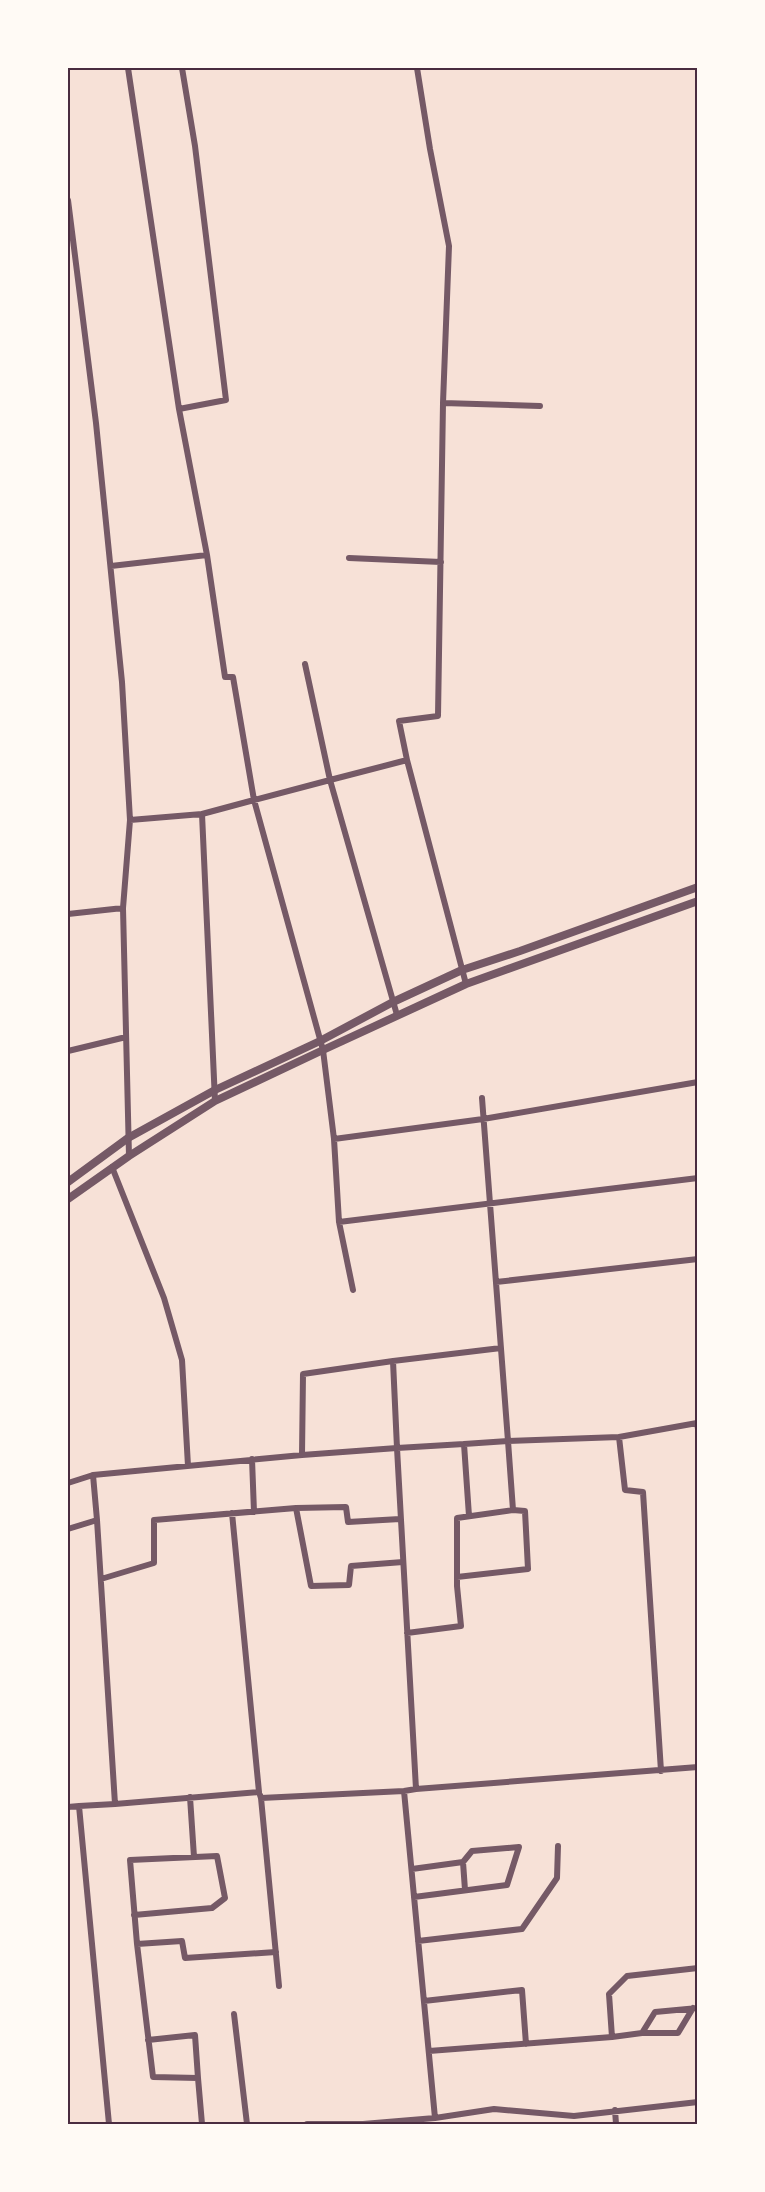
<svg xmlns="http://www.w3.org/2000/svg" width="765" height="2192" viewBox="0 0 765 2192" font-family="Georgia,serif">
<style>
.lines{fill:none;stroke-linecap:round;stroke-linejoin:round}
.minor{stroke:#755966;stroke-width:6}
.tertiary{stroke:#755966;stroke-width:8}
.neatline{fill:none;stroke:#4a2c40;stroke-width:2}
</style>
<rect width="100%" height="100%" fill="#f7e1d7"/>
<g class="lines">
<path class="minor" d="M128,68l51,341
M182,68l13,78 31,254 -47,9 28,146
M68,200l28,223 26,259 8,138 -7,88 6,248
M443,403l97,3
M349,558l92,4
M111,566l96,-11 18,122h8l21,123 76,-20 67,235
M305,664l25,116 77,-20 59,224
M407,760l-8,-39 39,-5 5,-313 6,-157 -19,-97 -13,-81
M202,814l52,-14 69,250 11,89 149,-20 215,-37
M130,820l72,-6 13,287
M68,914l55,-6
M68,1051l58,-14
M482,1098l26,343 111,-4 6,53 18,2 18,279
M334,1139l5,83 359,-44
M112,1167l52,131 18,62 6,106
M339,1222l14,68
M496,1282l202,-23
M393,1361l-90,13 -1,81 95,-7 -4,-87 108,-13
M619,1437l78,-14 1,6
M464,1444l-67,4 19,341 282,-22
M252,1459l2,53
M68,1483l25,-8
M400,1519l-52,3 -2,-15 -50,1 15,78 38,-1 2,-19 52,-4
M97,1520l-4,-45 209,-20
M68,1529l29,-9 18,284 144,-12 -27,-279
M457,1577l71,-8 -3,-58 -12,-1 -5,-69 -44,3 5,72
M101,1579l53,-16v-43l142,-12
M407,1633l54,-7 -4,-40v-68l56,-8
M404,1791l31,327
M260,1795l1,3 143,-7 12,-2
M190,1797l4,60
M261,1798l18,188
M79,1806l36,-2
M68,1807l11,-1 30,318
M463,1862l2,28
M412,1869l51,-7 9,-11 47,-4 -12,38 -93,12
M134,1915l78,-7 13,-10 -8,-42 -87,4 7,84
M418,1941l104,-12 35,-51 1,-32
M698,1968l-71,8 -18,18 3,43 30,-4 13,-21 43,-4
M424,2001l98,-11 4,54
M234,2014l13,110
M642,2033h36l15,-25
M148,2040l47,-5 3,43
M429,2051l183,-14
M615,2110l1,14
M202,2124l-4,-46 -45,-1 -16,-133 45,-3 3,17 91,-6
M307,2124h56l72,-6 59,-9 80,7 124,-14"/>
<path class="tertiary" d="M68,1182l60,-44 87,-48 105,-49 73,-39 69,-32 58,-19 178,-64
M68,1199l61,-43 86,-55 108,-51 143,-66 232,-83"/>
</g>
<rect width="765" height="2192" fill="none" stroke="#fffaf5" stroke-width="138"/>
<rect x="69" y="69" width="627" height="2054" class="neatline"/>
</svg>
